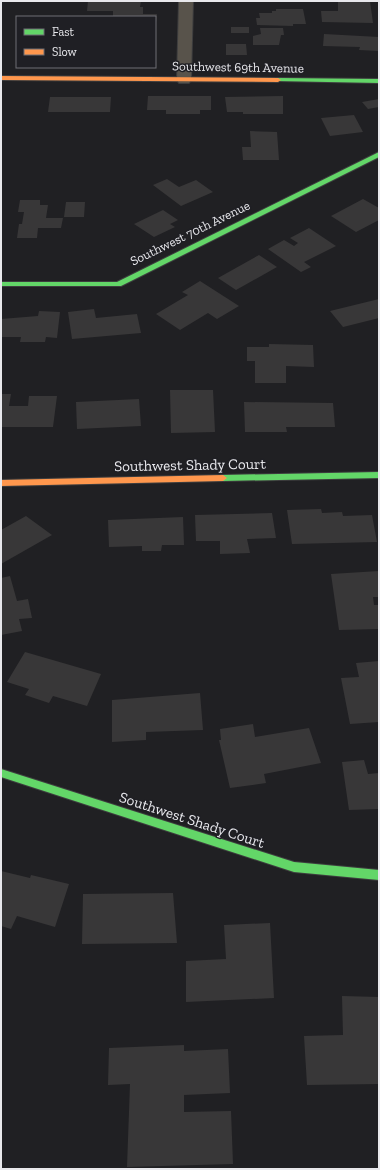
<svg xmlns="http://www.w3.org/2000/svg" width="380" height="1170" viewBox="0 0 380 1170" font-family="'Zilla Slab',serif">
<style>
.building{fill:#383738}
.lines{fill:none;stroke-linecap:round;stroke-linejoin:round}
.street-casing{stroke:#3d3d3e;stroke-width:2}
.fast-casing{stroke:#3d3d3e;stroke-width:2}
.slow-casing{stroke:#3d3d3e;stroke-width:2}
.street{fill:#58534b;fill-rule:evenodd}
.fast{fill:#63d668;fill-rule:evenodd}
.slow{fill:#ff974d;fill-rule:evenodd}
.labels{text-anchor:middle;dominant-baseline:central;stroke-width:3;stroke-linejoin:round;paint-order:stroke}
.far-street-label{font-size:13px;fill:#e8e8ec;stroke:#1f1f24}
.street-label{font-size:15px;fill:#e8e8ec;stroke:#1f1f24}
</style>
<rect width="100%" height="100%" fill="#202023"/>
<path class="building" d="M88,1h53l-1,6h3v7h14l-1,9 -1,-6h-42v-6h-26z
M338,1h32l3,22 -51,-1 -1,-11h17z
M276,9h27l3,15h-13v2l-36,-1 -1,-7h4l-1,-5h13v-2h4z
M231,27h18v6h-18z
M260,28h23l1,7h-3l-2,10h-26v-9l8,-2z
M324,34l55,3v14l-20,-1 1,-3 -37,-1z
M226,44h20l1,11h-21z
M148,96h63v14h-11v4h-34v-4h-19z
M283,96v18h-40v-2h-16l-2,-15z
M50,97h61l-1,15h-62z
M379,99v8l-11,2 -6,-7z
M354,115l9,17 -33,4 -9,-18z
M250,131l27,1 2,28h-36l-1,-13h9z
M167,179l12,8 17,-7 17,12 -32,14 -28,-21z
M363,199l16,9v12l-23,12 -25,-16z
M20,200h20v5h8l-2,13h17l-2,10h-23l-1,10h-20l2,-14h3l2,-12h-6z
M66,202h19l-1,15h-20z
M163,210l15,10 -8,4 5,3 -21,10 -20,-13z
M309,228l27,18 -32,16 7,5 -10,5 -33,-23 16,-9 10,6 4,-3 -8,-5z
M259,255l18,12 -41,23 -18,-12z
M200,281l39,25 -22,13 -9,-6 -28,17 -24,-16 32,-19 -6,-3z
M379,299v19l-36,9 -13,-16z
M94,309l2,9 41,-4 4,19 -69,6 -4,-27z
M39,311l21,1 -3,26 -11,-1 -1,5h-25l1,-5h-20v-18l37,-3z
M269,344l44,1 1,22 -28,-1v17h-31v-22h-8v-14h22z
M170,390h43l2,42 -44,1z
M1,394h10l-2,12h19l1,-10h28l-4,31h-52z
M139,399l2,27 -64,3 -1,-27z
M244,402l89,1 2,24h-49l1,5h-42z
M321,509l1,4 20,-1 1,4 29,-1 5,27 -85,2 -5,-34z
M272,513l4,25 -29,1 3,14 -30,1v-13h-24l-1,-26z
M26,516l26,19 -51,29v-34z
M183,517l1,28h-22l-1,6h-19v-5l-33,1 -1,-27z
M379,571v26h-6l1,8h5v24l-40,1 -8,-56z
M10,576l7,25 11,-2 4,19 -13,1 3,12 -21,4v-57z
M25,652l76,22 -14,32 -34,-10 -4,7 -24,-8 4,-6 -22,-7z
M379,661v61l-29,2 -9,-46 18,-1 -3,-14z
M200,693l3,37 -57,2v8l-34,2v-42z
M253,724l2,13 54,-9 12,35 -57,11 2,9 -36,5 -11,-48h2l-1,-11z
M364,760l4,14 11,-1v36l-30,1 -7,-48z
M1,871l29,7 1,-3 38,9 -14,43 -38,-11 -6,13 -10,-3z
M173,893l4,50 -95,1 1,-50z
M270,923l4,75 -88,4v-41l40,-2 -2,-34z
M342,996l37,1v87l-72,1 -3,-49 39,-1z
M184,1045v6l44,-2 2,44 -46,2v17l47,-1 2,53 -106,3 3,-83 -22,1 1,-37z"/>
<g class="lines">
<defs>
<path id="street" d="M179,1h14l-2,79 -2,3h-10l-2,-3z"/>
<path id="fast" d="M278,78l101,1v4l-103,-2 -1,-1z
M379,152v5l-258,129h-120v-4h116z
M379,472v6l-156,3 -4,-3 4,-3z
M1,769l293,93 85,8v10l-85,-8 -293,-95z"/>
<path id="slow" d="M1,76l277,2 3,2 -3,2 -277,-2z
M223,475l4,3 -4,3 -222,5v-6z"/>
</defs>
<use href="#street" class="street-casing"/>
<use href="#fast" class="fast-casing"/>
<use href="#slow" class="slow-casing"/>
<use href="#street" class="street"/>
<use href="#fast" class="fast"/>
<use href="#slow" class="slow"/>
</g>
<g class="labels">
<g class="far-street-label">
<text transform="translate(238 67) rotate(1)">Southwest 69th Avenue</text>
<text transform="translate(190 233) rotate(-26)">Southwest 70th Avenue</text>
</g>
<g class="street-label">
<text transform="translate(190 465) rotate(-1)">Southwest Shady Court</text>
<text transform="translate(192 820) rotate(18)">Southwest Shady Court</text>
</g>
</g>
<rect width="380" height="1170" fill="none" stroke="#e8e8ec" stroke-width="4"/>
<rect x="16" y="16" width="140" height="52" fill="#1f1f24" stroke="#6f6f74"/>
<rect x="24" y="29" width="20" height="6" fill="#63d668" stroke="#6f6f74"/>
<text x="52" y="36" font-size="12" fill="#e8e8ec">Fast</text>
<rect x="24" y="49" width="20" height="6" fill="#ff974d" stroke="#6f6f74"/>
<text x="52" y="56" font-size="12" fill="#e8e8ec">Slow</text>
</svg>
